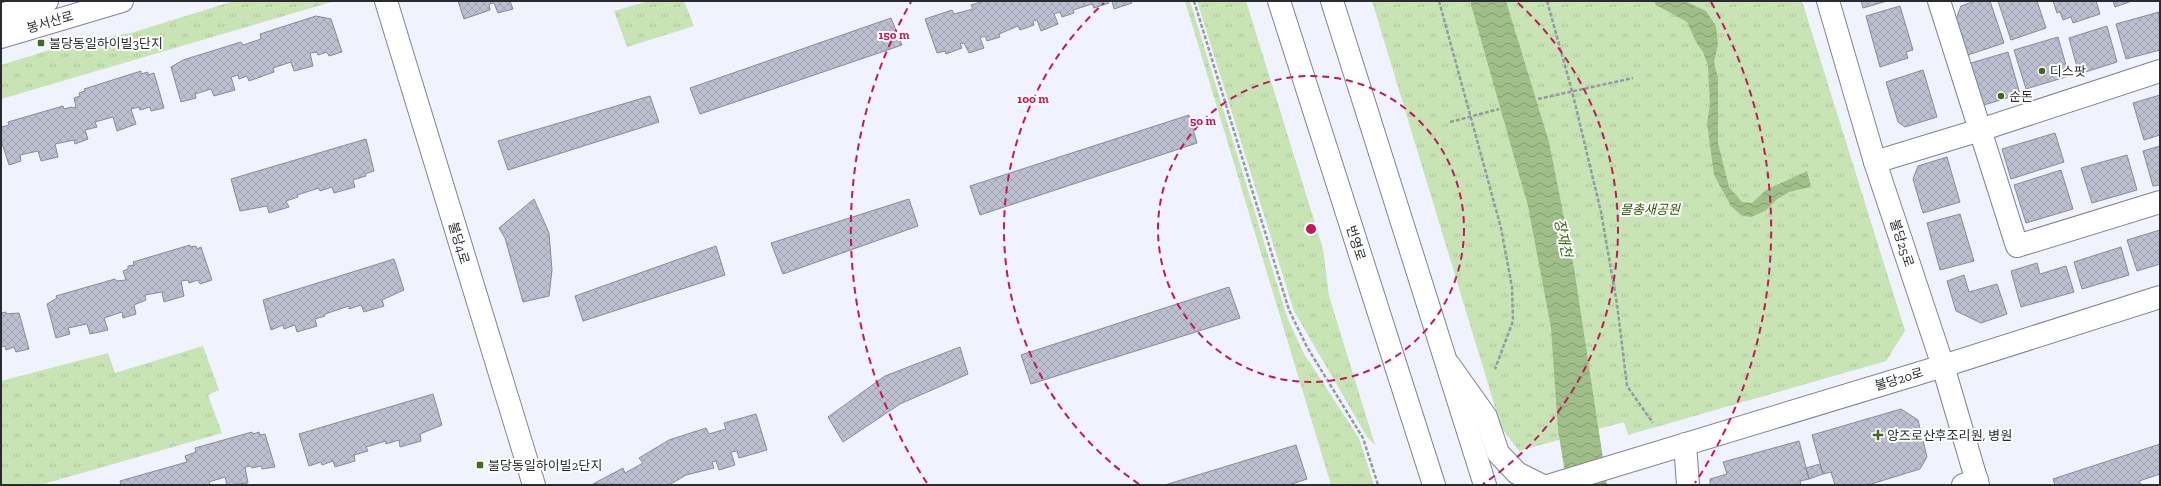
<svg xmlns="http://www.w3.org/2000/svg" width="2161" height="486" viewBox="0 0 2161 486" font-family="'Zilla Slab','Noto Sans KR',serif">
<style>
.grass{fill:url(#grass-tufts)}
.water{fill:url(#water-waves)}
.building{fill:url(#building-cross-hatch);stroke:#878a9a}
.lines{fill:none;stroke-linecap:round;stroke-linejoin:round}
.minor-casing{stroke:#808393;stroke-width:24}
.tertiary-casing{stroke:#808393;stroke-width:24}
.secondary-casing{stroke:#808393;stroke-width:24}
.path{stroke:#9698a0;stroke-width:2.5;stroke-dasharray:4 2;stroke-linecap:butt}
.minor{stroke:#fff;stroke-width:22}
.tertiary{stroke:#fff;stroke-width:22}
.secondary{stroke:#fff;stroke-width:22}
.ring{fill:none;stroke:#c2185b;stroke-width:2;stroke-dasharray:7 5}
.poi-dot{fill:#426822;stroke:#fff;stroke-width:1.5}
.labels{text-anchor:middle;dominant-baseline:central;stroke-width:4;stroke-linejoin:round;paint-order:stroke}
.street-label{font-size:13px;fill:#292b31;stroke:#fff}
.poi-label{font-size:13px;fill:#292b31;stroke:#fff;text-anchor:start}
.park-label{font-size:13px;font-style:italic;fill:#315707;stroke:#fff}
.water-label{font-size:14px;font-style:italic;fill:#3b6116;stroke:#fff}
.centre{fill:#c2185b;stroke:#fff;stroke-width:2}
.ring-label{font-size:12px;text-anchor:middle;font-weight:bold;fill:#c2185b;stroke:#fff;stroke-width:4;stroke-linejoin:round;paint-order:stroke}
</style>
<defs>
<pattern id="grass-tufts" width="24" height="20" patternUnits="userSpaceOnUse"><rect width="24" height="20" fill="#c8e4b5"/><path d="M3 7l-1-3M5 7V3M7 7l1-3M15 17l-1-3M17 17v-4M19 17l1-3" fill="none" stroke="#acc49c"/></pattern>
<pattern id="water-waves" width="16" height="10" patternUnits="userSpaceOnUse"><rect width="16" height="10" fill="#9fbf89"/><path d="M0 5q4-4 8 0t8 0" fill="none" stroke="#829b71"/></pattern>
<pattern id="building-cross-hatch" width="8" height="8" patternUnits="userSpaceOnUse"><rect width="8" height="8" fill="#bcbfd0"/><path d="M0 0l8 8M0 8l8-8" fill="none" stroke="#a2a4b3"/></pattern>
</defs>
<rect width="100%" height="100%" fill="#f0f2fd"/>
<path class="grass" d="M234,1h101l-334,98v-34l78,-24 52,-8z
M649,1h35l10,25 -67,21 -13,-36z
M1185,1h5l97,316 16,35 56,86 15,47h-43z
M1197,1h49l77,248 6,47 46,149 -8,-8 -73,-126z
M1372,1h430l103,330 -19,30 -258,74 -4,-13 -105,29 -18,-24z
M203,346l16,44 -11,5 14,38 -182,52h-39v-104l107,-28 7,20z"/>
<path class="water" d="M1470,1h36l43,141 25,126 33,217h-40l-9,-55 -7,-102 -23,-122z
M1654,1h31l21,10 10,15 2,19 -4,17 4,16v65l11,44 13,15 10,1 14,-13 41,-19 4,16 -22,5 -13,8 -11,11 -14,6 -10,-2 -10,-9 -17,-31 -7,-52 3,-18 -2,-39 -5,-14 -7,-10 -9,-20 -31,-17z"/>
<path class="building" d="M458,1h52l3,8 -15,4 -4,-10 -5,1 1,6 -26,9z
M984,1h124l1,2 -15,5 -2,-4 -19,6 1,3 -12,4 -2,-5 -6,2 4,10 -17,7 -4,-11 -4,1 1,4 -14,5 -2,-4 -19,8 1,3 -13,4 -2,-5 -5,2 4,10 -15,5 -5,-10 -4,1 2,4 -16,6 -1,-3 -8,2 -12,-34 27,-9 2,4 19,-5 -2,-4z
M1112,1h19l1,2 -18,6z
M1861,1h26l-24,7z
M1975,1h15l14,42 -36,12 -12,-36 5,-13z
M1998,1h39l9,27 -35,12z
M2053,1h43l4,13 -27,9 -2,-6 -8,3 -3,-8 -3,1z
M2113,1h19l-17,6z
M1900,6l13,44 -7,2 2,6 -28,9 -14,-51z
M2159,12l1,38 -34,9 -10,-35z
M316,16l15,3 11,33 -13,4 -2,-4 -9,3 -1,-3 -7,1 3,13 -19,5 -3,-9 -18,6 1,4 -25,9 -2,-5 -8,3 -1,-4 -7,2 4,13 -21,6 -3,-7 -16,5 1,4 -15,4 -10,-35 12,-7 58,-18 2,3 18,-6 -1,-5z
M891,18l11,27 -202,69 -10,-26z
M2107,26l10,36 -38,12 -10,-36z
M2058,37l11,39 -43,13 -12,-39z
M2008,52l12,42 -36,11 -23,-39z
M1923,70l14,47 -32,10 -7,-5 -12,-40z
M141,71v3l7,-2v3l6,-2 10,35 -13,3 -1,-4 -10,3 -1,-3 -8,2 5,15 -19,7 -4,-14 -18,5 2,5 -12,3 3,9 -13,5 -1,-4 -19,4 3,13 -17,4 -3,-10 -18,4 1,6 -12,4 -8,-25 1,-13 7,-2 -1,-3 55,-16 1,3 8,-2v1l4,-1 -2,-9 6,-2 -1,-3 6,-2 -1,-2z
M2160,95v40l-16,5 -11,-37z
M650,96l9,26 -151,48 -10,-29z
M1189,115l8,28 -217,72 -10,-29z
M2055,133l9,29 -53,17 -9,-30z
M366,139l8,32 -9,3 1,2 -13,4 2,7 -21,6 -2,-6 -12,4 -1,-3 -22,7 1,2 -12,4 3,6 -20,6 -2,-7 -27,5 -9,-32z
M2160,146v39l-7,1 -10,-35z
M2127,155l10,35 -45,13 -11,-35z
M1947,157l13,45 -37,11 -10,-34 5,-13z
M2061,170l12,39 -47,14 -12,-38z
M534,199l15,34 3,37 -3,26 -26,6 -18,-64 -6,-10z
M909,199l9,27 -135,48 -12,-31z
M1960,214l14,47 -34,9 -13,-47z
M2160,230v34l-23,7 -10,-31z
M190,245v2l6,-1 1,3 4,-2 11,33 -12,4 -2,-4 -9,3 -1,-3 -7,1 3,15 -20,6 -2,-10 -17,3 1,5 -12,5 2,9 -13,4 -1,-6 -18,6 4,12 -18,4 -3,-10 -19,4 2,6 -14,4 -9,-34 10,-6 -1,-2 59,-17 1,2 10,-1 -3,-9 5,-2v-3l6,-1 -1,-3z
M716,246l9,29 -142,46 -8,-25z
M2121,247l8,28 -47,14 -8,-27z
M394,259l10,31 -22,10 2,6 -20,6 -3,-7 -12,4v-3l-24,8v2l-10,3 2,7 -20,6 -2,-7 -11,4 -1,-4 -12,5 -8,-30z
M2037,263l3,11 26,-8 8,26 -53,15 -10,-36z
M1964,275l5,17 28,-8 10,30 -26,9 -25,-12 -9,-30z
M1229,287l11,31 -209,66 -10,-29z
M6,312v2l13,-1 10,36 -13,3 -2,-5 -8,3 -1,-4 -4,1v-34z
M960,347l8,27 -68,30 -57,38 -15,-25 57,-41z
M433,394l9,31 -22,9 1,7 -21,6 -1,-7 -13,4v-3l-20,6 2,4 -14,4 1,6 -20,6 -2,-6 -11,4 -1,-3 -12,4 -10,-32z
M1901,409l17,11 9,37 -7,12 -52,16h-33l-4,-13 -8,2 -11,-39z
M756,414l11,36 -28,8 -2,-7 -6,1 4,13 -16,5 -3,-9 -4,1 2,6 -28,7 -17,10 -76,-1 30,-16 2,5 18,-10 -4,-5 30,-18 37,-12 3,6 17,-5 -2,-6z
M252,432l1,2 6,-2 1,3 5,-1 10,33 -13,2 -1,-3 -9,2 -1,-2 -6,1 3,16 -21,2 -2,-8 -16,5 1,3h-89l-1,-4 67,-19 -2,-6 11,-4 -1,-4z
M1799,441l10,38 -9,2 1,4h-91v-6l17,-5 -4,-12z
M2160,444v30l-21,7 2,4h-86l-2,-6z
M1296,445l11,34 -18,6h-124z
M1820,464l3,10 -14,5 -3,-11z"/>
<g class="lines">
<defs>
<path id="minor" d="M1939,1l78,245 143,-44
M1875,162l105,-32 180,-59
M1449,365l37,52 12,36 19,20 24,12
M1685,444l3,41
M1551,485l392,-119 217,-69
M1963,485l14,-5"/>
<path id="tertiary" d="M386,1l148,484
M1828,1l47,161 68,204 35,119
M1,15l46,-14
M1,37l121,-36"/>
<path id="secondary" d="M1279,1l155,484
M1332,1l153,484"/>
</defs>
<use href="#minor" class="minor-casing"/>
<use href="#tertiary" class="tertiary-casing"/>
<use href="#secondary" class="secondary-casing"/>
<path class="path" d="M1194,1l95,309 18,37 56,91 15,47
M1439,1l62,227 11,59 1,34 -18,48
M1547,1l25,90 29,121 16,92 10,82 26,37
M1538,99l95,-21
M1450,122l49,-13"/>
<use href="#minor" class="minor"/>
<use href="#tertiary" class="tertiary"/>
<use href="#secondary" class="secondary"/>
</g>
<g class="ring">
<circle cx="1311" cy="229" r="153"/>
<path d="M1139 484A307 307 0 0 1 1104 3M1518 3A307 307 0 0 1 1483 484"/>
<path d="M927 483A460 460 0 0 1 911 2M1711 2A460 460 0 0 1 1695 483"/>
</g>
<g class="poi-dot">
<rect x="37" y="39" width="8" height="8" rx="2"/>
<circle cx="2042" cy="71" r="4"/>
<circle cx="2001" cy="96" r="4"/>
<path d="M1876 429h4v4h4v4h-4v4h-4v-4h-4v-4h4z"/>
<rect x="476" y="461" width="8" height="8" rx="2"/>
</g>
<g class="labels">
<g class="street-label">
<text transform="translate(50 22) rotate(-16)">봉서산로</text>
<text transform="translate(459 243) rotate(73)">불당4로</text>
<text transform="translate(1356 243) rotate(72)">번영로</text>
<text transform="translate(1902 243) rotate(72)">불당25로</text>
<text transform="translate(1899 379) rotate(-17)">불당20로</text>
</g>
<g class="poi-label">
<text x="49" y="43">불당동일하이빌3단지</text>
<text x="2050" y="71">디스팟</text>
<text x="2009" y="96">순돈</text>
<text x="1887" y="435">앙즈로산후조리원, 병원</text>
<text x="488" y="465">불당동일하이빌2단지</text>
</g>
<g class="park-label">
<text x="1650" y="209">물총새공원</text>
</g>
<g class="water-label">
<text transform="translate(1563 238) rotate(78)">장재천</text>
</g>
</g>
<circle cx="1311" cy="229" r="6" class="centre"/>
<g class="ring-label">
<text x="894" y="39">150 m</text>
<text x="1033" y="103">100 m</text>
<text x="1203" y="125">50 m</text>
</g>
<rect width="2161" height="486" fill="none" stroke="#292b31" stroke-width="4"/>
</svg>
